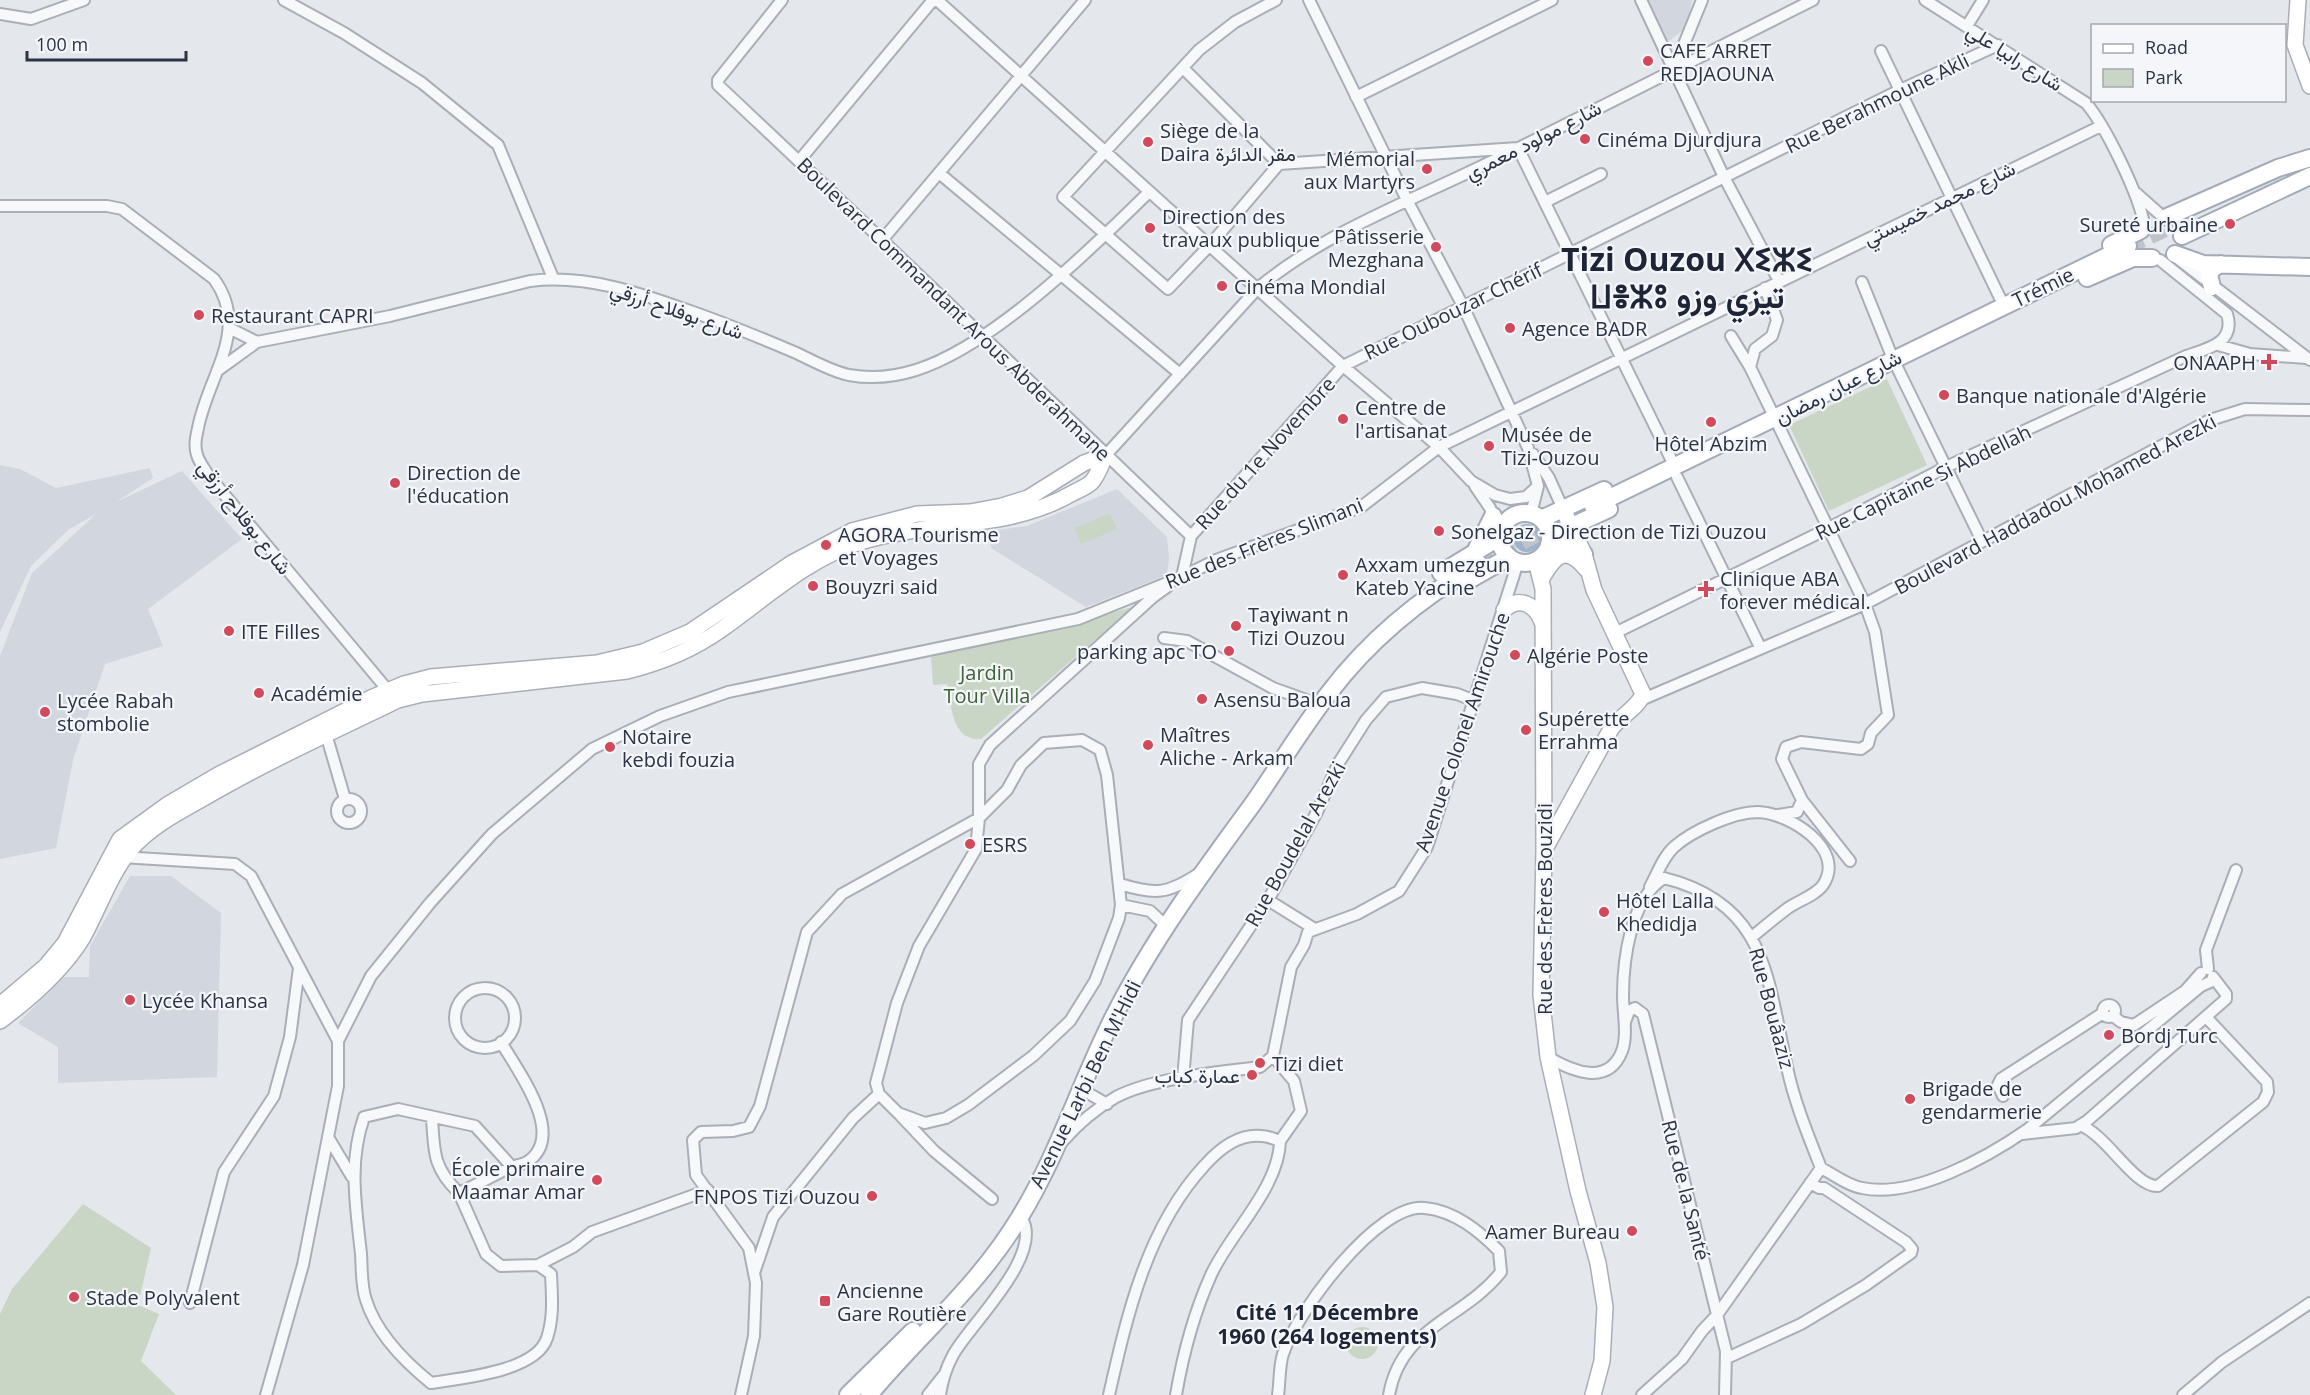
<svg xmlns="http://www.w3.org/2000/svg" width="2310" height="1395" viewBox="0 0 2310 1395" font-family="'Open Sans',Vazirmatn,'Noto Sans Tifinagh',sans-serif">
<style>
.built{fill:#d2d6de}
.green{fill:#c9d6c5}
.water{fill:#9fb4cc}
.lines{fill:none;stroke-linecap:round;stroke-linejoin:round}
.primary-tunnel{stroke:#bfc3cb;stroke-width:16;stroke-dasharray:16 8;stroke-linecap:butt}
.street-casing{stroke:#a9aeb7;stroke-width:14}
.secondary-casing{stroke:#a9aeb7;stroke-width:18}
.primary-casing{stroke:#a3abb8;stroke-width:20}
.street{stroke:#f7f8fa;stroke-width:10}
.secondary{stroke:#fff;stroke-width:15}
.primary{stroke:#fff;stroke-width:16}
.poi-dot{fill:#d1495b;stroke:#f4f6f9;stroke-width:2}
.labels{text-anchor:middle;dominant-baseline:central;stroke-width:4.5;stroke-linejoin:round;paint-order:stroke}
.poi-label{font-size:20px;fill:#2b3445;stroke:#f4f6f9;text-anchor:start}
.street-label{font-size:20px;fill:#2b3445;stroke:#f4f6f9}
.park-label{font-size:20px;fill:#3f6138;stroke:#f4f6f9}
.neighbourhood-label{font-size:21px;font-weight:bold;fill:#1d2536;stroke:#f4f6f9}
.town-label{font-size:32px;font-weight:bold;fill:#1d2536;stroke:#f4f6f9}
</style>
<rect width="100%" height="100%" fill="#e4e7ec"/>
<path class="built" d="M1644,0h48l-6,28 -21,16z
M0,465l20,4 36,19 94,-20 3,10 -37,24 66,-31 60,68 -94,70 15,37 -58,18 -32,96 -17,88 -56,11v-203l32,-83 64,-59 -28,16 -37,36 -31,66z
M1117,489l50,48 2,21 -2,17 -81,32 -95,-59 -2,-17 38,-5z
M130,876h41l50,37 -4,164 -159,6v-36l-40,-24 46,-46h25l1,-31z"/>
<path class="green" d="M1887,379l40,86 -98,46 -40,-86z
M1110,513l7,16 -36,15 -7,-16z
M1133,607l-152,132c-30,2 -29,-33 -34,-55l-14,1 -2,-28z
M83,1204l68,44 -13,57 21,9 -18,47 35,34h-176v-81l12,-25z
M1346 1343a16 16 0 1 1 32 0a16 16 0 1 1-32 0Z"/>
<path class="water" d="M1513 538a14 14 0 1 1 28 0a14 14 0 1 1-28 0Z"/>
<g class="lines">
<path class="primary-tunnel" d="M2128,246l62,-28
M1479,564l114,-58"/>
<defs>
<path id="street" d="M284,0l60,33 78,50 76,62 55,133
M782,0l-64,80v5c159,149 316,300 473,451
M937,0l406,366 96,81 32,34 24,14 15,4 16,-2 12,-11
M1276,0l-41,22 -36,28 -136,147 105,92 42,-44 69,-81
M1309,0l99,202 55,104 65,142 10,38 -7,28
M1641,0l83,177 55,104
M1925,0l161,103c19,22 54,93 58,122
M0,14l31,5 53,-19
M1967,26l16,-26
M1881,51l119,247
M1183,68l96,96
M1674,69l28,-69
M1356,97l196,-97
M799,161l134,-161
M1279,164l239,-16 153,311
M939,173l241,201
M2136,193l27,24
M1545,202l56,-28
M0,206h107l15,3 92,70c37,51 -6,96 -16,149 -2,9 -4,18 -1,27 2,7 8,14 11,20l183,219
M883,239l202,-239
M2177,258l133,102
M1862,282l31,77 89,182
M1765,288l12,32 -5,16 -17,13 -5,18 115,237 10,28 13,83 -17,18 -3,11 -7,5 -60,-7 -15,5 -4,12 20,41 -5,12 -19,3
M1731,336l19,31
M257,342l133,-26 140,-35c56,-7 110,12 163,31 34,12 68,26 101,40 18,8 36,19 55,23 22,4 45,2 67,-5 77,-24 175,-121 233,-178
M2218,345l32,9 56,4
M217,371l40,-29 -26,-13
M1533,454l16,24 14,31
M1106,455l152,-167c66,-55 150,-86 226,-123 110,-54 219,-110 329,-165
M1677,477l83,170
M1475,486l15,22 10,27
M1182,577l9,-41 152,-170 557,-276 98,-45
M1615,633l212,-104 119,-62 240,-111c21,-7 50,-13 41,-42l-67,-54
M1164,638l23,3 86,47 39,14
M1641,700l224,-96 345,-184 35,-11 65,1
M326,734l19,65
M1082,740l18,10 7,25 14,130 -2,13 -24,63 -25,40 -37,35 -65,49 -22,13 -21,5 -27,-10 -19,-19 -3,-11 21,-80 22,-57 57,-97 3,-31 28,-28 14,-25 23,-22z
M337 811a12 12 0 1 1 24 0a12 12 0 1 1-24 0Z
M1802,800l48,61
M121,857l114,7 16,12 87,165v45l-35,179 -37,130
M1120,884c35,11 48,10 78,-10
M1650,887c7,-13 13,-30 24,-40 18,-16 59,-35 84,-35 31,1 89,37 65,73 -7,10 -25,16 -35,23 -12,9 -24,19 -36,29
M1268,900l45,28
M1121,905l29,6 16,15
M2208,969l-2,-19 30,-80
M455 1018a30 30 0 1 1 60 0a30 30 0 1 1-60 0Z
M2103 1011a6 6 0 1 1 12 0a6 6 0 1 1-12 0Z
M2113,1016l8,6 13,3 51,-34 16,-18
M1625,1022l4,-11 6,-3 8,6 83,337 -1,44
M338,1041l33,-65 59,-73 62,-69 100,-85 68,-33 68,-24 350,-73 104,-42 34,-17 145,-53 78,-60 662,-321
M501,1042c16,28 67,94 26,120 -5,3 -12,3 -18,6 -17,8 -33,17 -50,25l27,61 15,12 37,-1 13,9c1,22 3,43 -4,64 -11,34 -86,40 -116,45 -26,-21 -55,-51 -65,-83 -5,-14 -4,-32 -5,-46 -5,-48 -13,-91 3,-137l34,-8 77,17 37,41
M1273,1056l21,25 7,30 -21,30
M1548,1057c24,14 60,30 74,-6 6,-16 1,-38 1,-55 0,-37 8,-98 41,-118 104,26 103,101 123,189 7,34 21,68 34,101l-104,147 -15,16 -20,28 -40,36
M1183,1079l5,-59 80,-120 49,-88 21,-48 28,-44 20,-23 36,-9 35,6 18,7
M1084,1084l4,9 19,11
M2003,1096l-5,-11 3,-6 102,-66
M900,1115l34,36 58,48
M432,1117c2,35 1,51 27,76
M2080,1125c27,10 54,62 78,61l105,-84 5,-10 -1,-10 -61,-65
M2022,1134l54,-6 11,-7 139,-122v-5l-13,-17
M328,1137l24,40
M1063,1141c14,-16 34,-33 53,-44 36,-19 103,-25 144,-30l13,-11 18,-89 13,-22 4,-13 49,-18 42,-23 28,-44 91,-285
M1821,1168c12,6 27,18 41,20 51,11 126,-31 166,-59l173,-143 9,-4
M538,1265l35,-18 19,-15 116,-42
M754,1273l19,-56 80,-99 26,-24
M190,1303l34,-131 50,-76 16,-59 9,-69
M1727,1358l74,-34 65,-39 45,-32 1,-4 -6,-7 -82,-54h-5l-9,-5
M741,1395l13,-59 2,-53 -7,-35 -53,-73 -3,-35 8,-8 32,-1 16,-4 11,-21 47,-174 35,-38 137,-76v-54l11,-19 163,-148 14,-10
M928,1395l15,-19
M940,1395c2,-14 6,-27 13,-40 17,-31 93,-101 68,-138
M1109,1395c18,-80 38,-167 95,-229 14,-16 35,-33 58,-30 6,0 12,3 18,5 -1,47 -50,92 -69,134 -17,38 -28,79 -35,120
M1278,1395c2,-13 1,-29 5,-41 13,-41 95,-152 142,-146 30,3 54,23 74,43l2,21c-38,48 -100,54 -112,123
M2183,1395l39,-33 88,-59"/>
<path id="secondary" d="M2298,0l-3,45 15,41
M1536,561l7,28 1,261 -3,145 7,62 30,134 20,72 7,44 -3,54 -9,34
M1542,578c14,-24 24,-33 45,-8
M1504,610c15,-15 32,-5 38,12
M1546,847l65,-118c9,-13 27,-21 32,-35l-49,-104 -10,-36 -21,-45
M0,1005l46,-39 19,-23 55,-104 47,-34 51,-30 153,-77 33,-14 27,-7 166,-14 46,-11 47,-20 102,-69 60,-32 65,-17 53,-2 32,-6 26,-8 56,-35 22,-8
M0,1021c31,-23 63,-51 83,-84 16,-29 27,-63 48,-88 19,-22 46,-36 71,-50 63,-37 130,-67 196,-99l24,-6 205,-23c33,-8 67,-22 95,-42 45,-32 85,-70 138,-87 70,-22 146,-11 211,-48 7,-4 19,-8 23,-15 5,-7 8,-17 12,-24"/>
<path id="primary" d="M2167,217l111,-49 32,-10
M2182,236l128,-60
M2111,245l30,-15
M2175,254l28,10 107,3
M2087,278l46,-20h19
M2212,287l-3,-12 4,-7 8,-4
M1593,506l535,-260
M1500 538a25 25 0 1 1 50 0a25 25 0 1 1-50 0Z
M1541,519l63,-29
M1550,536l59,-27
M1550,543l21,1 13,10
M1476,550l17,-34
M1441,573l59,-36
M1469,580l40,-23
M848,1395l65,-64
M869,1395c49,-59 109,-109 149,-175 40,-64 62,-137 96,-204 38,-75 88,-143 138,-211 26,-37 49,-76 77,-112 41,-54 91,-95 150,-129"/>
</defs>
<use href="#street" class="street-casing"/>
<use href="#secondary" class="secondary-casing"/>
<use href="#primary" class="primary-casing"/>
<use href="#street" class="street"/>
<use href="#secondary" class="secondary"/>
<use href="#primary" class="primary"/>
</g>
<g class="poi-dot">
<circle cx="1648" cy="61" r="6"/>
<circle cx="1585" cy="139" r="6"/>
<circle cx="1148" cy="142" r="6"/>
<circle cx="1427" cy="169" r="6"/>
<circle cx="2230" cy="224" r="6"/>
<circle cx="1150" cy="228" r="6"/>
<circle cx="1436" cy="247" r="6"/>
<circle cx="1222" cy="286" r="6"/>
<circle cx="199" cy="315" r="6"/>
<circle cx="1510" cy="328" r="6"/>
<path d="M2266 353h6v6h6v6h-6v6h-6v-6h-6v-6h6z"/>
<circle cx="1944" cy="395" r="6"/>
<circle cx="1343" cy="419" r="6"/>
<circle cx="1711" cy="422" r="6"/>
<circle cx="1489" cy="446" r="6"/>
<circle cx="395" cy="483" r="6"/>
<circle cx="1439" cy="531" r="6"/>
<circle cx="826" cy="545" r="6"/>
<circle cx="1343" cy="575" r="6"/>
<circle cx="813" cy="586" r="6"/>
<path d="M1703 580h6v6h6v6h-6v6h-6v-6h-6v-6h6z"/>
<circle cx="1236" cy="626" r="6"/>
<circle cx="229" cy="631" r="6"/>
<circle cx="1229" cy="651" r="6"/>
<circle cx="1515" cy="655" r="6"/>
<circle cx="259" cy="693" r="6"/>
<circle cx="1202" cy="699" r="6"/>
<circle cx="45" cy="712" r="6"/>
<circle cx="1526" cy="730" r="6"/>
<circle cx="1148" cy="745" r="6"/>
<circle cx="610" cy="747" r="6"/>
<circle cx="970" cy="844" r="6"/>
<circle cx="1604" cy="912" r="6"/>
<circle cx="130" cy="1000" r="6"/>
<circle cx="2109" cy="1035" r="6"/>
<circle cx="1260" cy="1063" r="6"/>
<circle cx="1252" cy="1075" r="6"/>
<circle cx="1910" cy="1099" r="6"/>
<circle cx="597" cy="1180" r="6"/>
<circle cx="872" cy="1196" r="6"/>
<circle cx="1632" cy="1231" r="6"/>
<circle cx="74" cy="1297" r="6"/>
<rect x="819" y="1295" width="12" height="12" rx="3"/>
</g>
<g class="labels">
<g class="poi-label">
<text x="1660" y="50">CAFE ARRET<tspan x="1660" dy="23">REDJAOUNA</tspan></text>
<text x="1160" y="130">Siège de la<tspan x="1160" dy="23">Daira مقر الدائرة</tspan></text>
<text x="1597" y="139">Cinéma Djurdjura</text>
<text x="1415" y="158" text-anchor="end">Mémorial<tspan x="1415" dy="23">aux Martyrs</tspan></text>
<text x="1162" y="216">Direction des<tspan x="1162" dy="23">travaux publique</tspan></text>
<text x="2218" y="224" text-anchor="end">Sureté urbaine</text>
<text x="1424" y="236" text-anchor="end">Pâtisserie<tspan x="1424" dy="23">Mezghana</tspan></text>
<text x="1234" y="286">Cinéma Mondial</text>
<text x="211" y="315">Restaurant CAPRI</text>
<text x="1522" y="328">Agence BADR</text>
<text x="2256" y="362" text-anchor="end">ONAAPH</text>
<text x="1956" y="395">Banque nationale d'Algérie</text>
<text x="1355" y="407">Centre de<tspan x="1355" dy="23">l'artisanat</tspan></text>
<text x="1501" y="434">Musée de<tspan x="1501" dy="23">Tizi-Ouzou</tspan></text>
<text x="1711" y="443" text-anchor="middle">Hôtel Abzim</text>
<text x="407" y="472">Direction de<tspan x="407" dy="23">l'éducation</tspan></text>
<text x="1451" y="531">Sonelgaz - Direction de Tizi Ouzou</text>
<text x="838" y="534">AGORA Tourisme<tspan x="838" dy="23">et Voyages</tspan></text>
<text x="1355" y="564">Axxam umezgun<tspan x="1355" dy="23">Kateb Yacine</tspan></text>
<text x="1720" y="578">Clinique ABA<tspan x="1720" dy="23">forever médical.</tspan></text>
<text x="825" y="586">Bouyzri said</text>
<text x="1248" y="614">Taɣiwant n<tspan x="1248" dy="23">Tizi Ouzou</tspan></text>
<text x="241" y="631">ITE Filles</text>
<text x="1217" y="651" text-anchor="end">parking apc TO</text>
<text x="1527" y="655">Algérie Poste</text>
<text x="271" y="693">Académie</text>
<text x="1214" y="699">Asensu Baloua</text>
<text x="57" y="700">Lycée Rabah<tspan x="57" dy="23">stombolie</tspan></text>
<text x="1538" y="718">Supérette<tspan x="1538" dy="23">Errahma</tspan></text>
<text x="1160" y="734">Maîtres<tspan x="1160" dy="23">Aliche - Arkam</tspan></text>
<text x="622" y="736">Notaire<tspan x="622" dy="23">kebdi fouzia</tspan></text>
<text x="982" y="844">ESRS</text>
<text x="1616" y="900">Hôtel Lalla<tspan x="1616" dy="23">Khedidja</tspan></text>
<text x="142" y="1000">Lycée Khansa</text>
<text x="2121" y="1035">Bordj Turc</text>
<text x="1272" y="1063">Tizi diet</text>
<text x="1240" y="1075" text-anchor="end">عمارة كباب</text>
<text x="1922" y="1088">Brigade de<tspan x="1922" dy="23">gendarmerie</tspan></text>
<text x="585" y="1168" text-anchor="end">École primaire<tspan x="585" dy="23">Maamar Amar</tspan></text>
<text x="860" y="1196" text-anchor="end">FNPOS Tizi Ouzou</text>
<text x="1620" y="1231" text-anchor="end">Aamer Bureau</text>
<text x="837" y="1290">Ancienne<tspan x="837" dy="23">Gare Routière</tspan></text>
<text x="86" y="1297">Stade Polyvalent</text>
</g>
<g class="street-label">
<text transform="translate(2015 57) rotate(32)">شارع رابيا علي</text>
<text transform="translate(1877 103) rotate(-26)">Rue Berahmoune Akli</text>
<text transform="translate(1533 140) rotate(-27)">شارع مولود معمري</text>
<text transform="translate(1939 203) rotate(-26)">شارع محمد خميستي</text>
<text transform="translate(2043 287) rotate(-26)">Trémie</text>
<text transform="translate(954 309) rotate(44)">Boulevard Commandant Arous Abderahmane</text>
<text transform="translate(677 310) rotate(19)">شارع بوفلاح أرزقي</text>
<text transform="translate(1453 311) rotate(-26)">Rue Oubouzar Chérif</text>
<text transform="translate(1838 387) rotate(-27)">شارع عبان رمضان</text>
<text transform="translate(1265 453) rotate(-48)">Rue du 1e Novembre</text>
<text transform="translate(1923 482) rotate(-26)">Rue Capitaine Si Abdellah</text>
<text transform="translate(2055 504) rotate(-28)">Boulevard Haddadou Mohamed Arezki</text>
<text transform="translate(245 517) rotate(52)">شارع بوفلاح أرزقي</text>
<text transform="translate(1264 543) rotate(-22)">Rue des Frères Slimani</text>
<text transform="translate(1462 732) rotate(-71)">Avenue Colonel Amirouche</text>
<text transform="translate(1295 844) rotate(-61)">Rue Boudelal Arezki</text>
<text transform="translate(1544 909) rotate(-90)">Rue des Frères Bouzidi</text>
<text transform="translate(1772 1008) rotate(75)">Rue Bouâaziz</text>
<text transform="translate(1085 1084) rotate(-64)">Avenue Larbi Ben M'Hidi</text>
<text transform="translate(1686 1190) rotate(76)">Rue de la Santé</text>
</g>
<g class="park-label">
<text x="987" y="672">Jardin<tspan x="987" dy="23">Tour Villa</tspan></text>
</g>
<g class="neighbourhood-label">
<text x="1327" y="1312">Cité 11 Décembre<tspan x="1327" dy="24">1960 (264 logements)</tspan></text>
</g>
<g class="town-label">
<text x="1687" y="258">Tizi Ouzou ⵝⵉⵣⵉ<tspan x="1687" dy="37">ⵡⴻⵣⵓ تيزي وزو</tspan></text>
</g>
</g>
<rect x="2091" y="24" width="195" height="78" fill="#f4f6f9" stroke="#a4a8b1" stroke-width="1.5"/>
<rect x="2103" y="44" width="30" height="9" fill="#ffffff" stroke="#a4a8b1" stroke-width="1.5"/>
<text x="2145" y="54" font-size="18" fill="#2b3445">Road</text>
<rect x="2103" y="69" width="30" height="18" fill="#c9d6c5" stroke="#a4a8b1" stroke-width="1.5"/>
<text x="2145" y="84" font-size="18" fill="#2b3445">Park</text>
<path d="M27 51v9h159v-9" fill="none" stroke="#2b3445" stroke-width="3"/>
<text x="36" y="51" font-size="18" fill="#2b3445" stroke="#f4f6f9" stroke-width="4.5" paint-order="stroke">100 m</text>
</svg>
